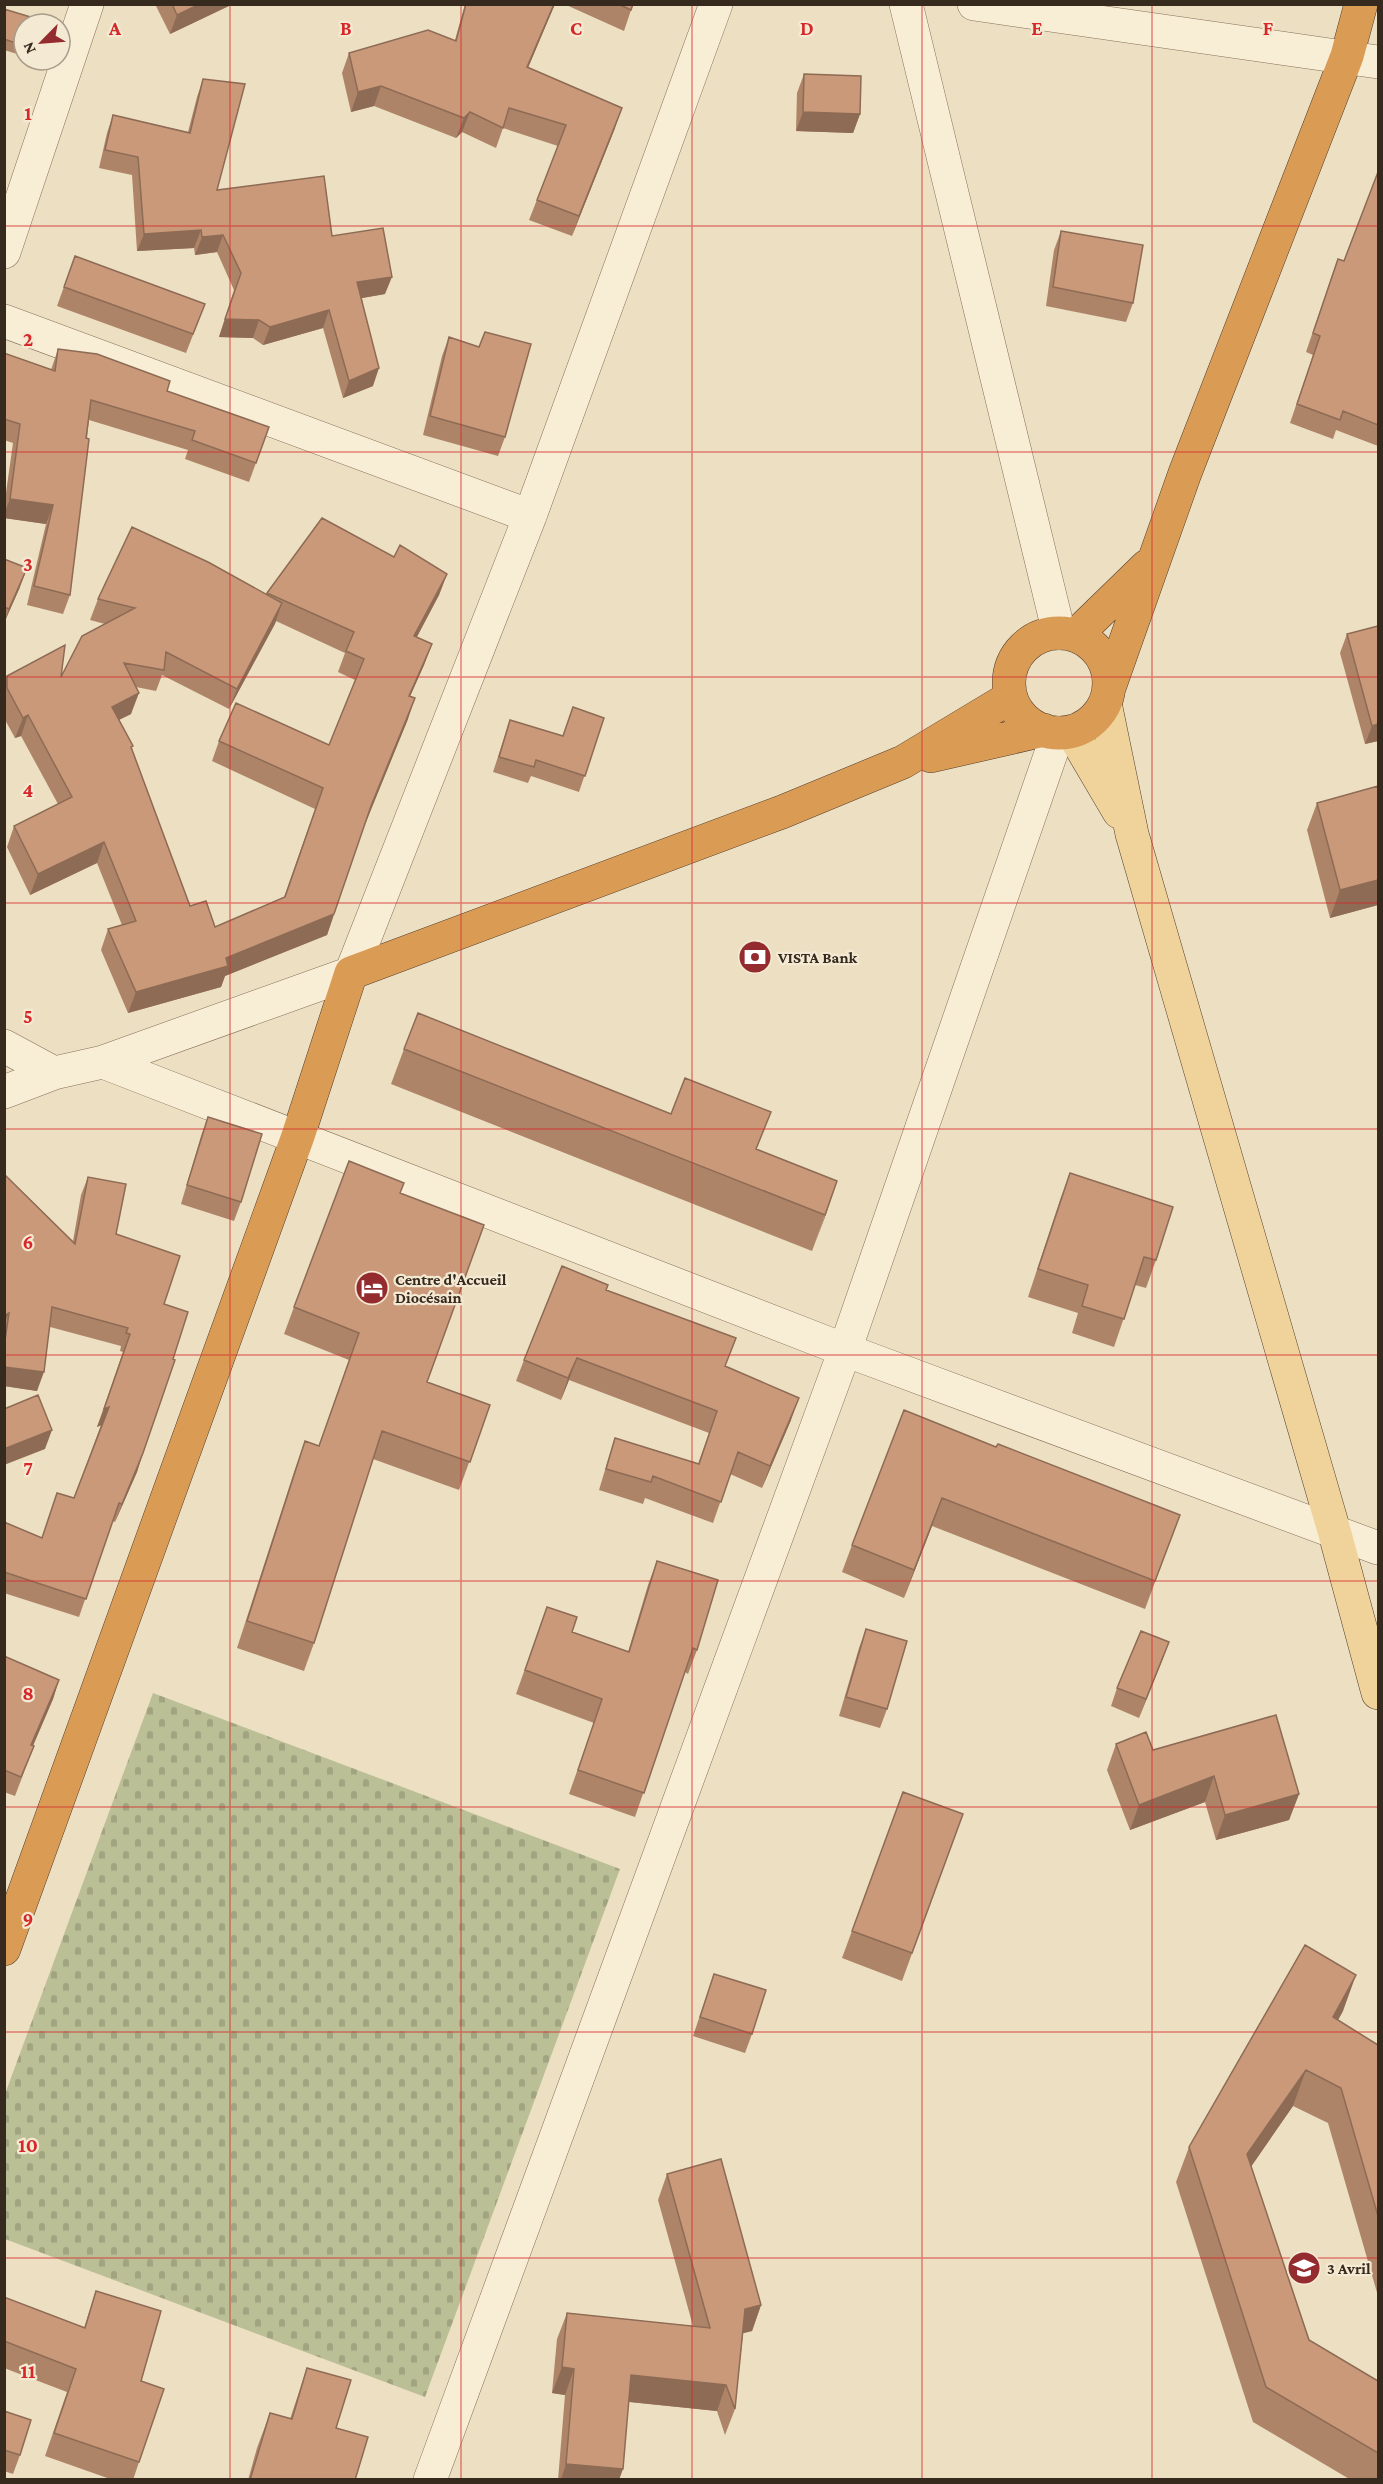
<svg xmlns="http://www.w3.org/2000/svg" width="1383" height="2484" viewBox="0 0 1383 2484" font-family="'Crimson Pro',serif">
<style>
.cemetery{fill:url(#cemetery-stones)}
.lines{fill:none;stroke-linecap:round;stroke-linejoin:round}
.minor-casing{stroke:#86705a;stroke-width:34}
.major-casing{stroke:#543f2e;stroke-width:34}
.highway-casing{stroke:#543f2e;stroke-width:34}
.minor{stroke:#f8edd5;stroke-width:33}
.major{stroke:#efd39b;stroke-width:33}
.highway{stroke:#da9c55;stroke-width:33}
.wall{fill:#ae8468;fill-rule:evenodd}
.shaded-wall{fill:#8d6b55}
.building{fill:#ca9979;stroke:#8d6b55;stroke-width:1.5}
.grid{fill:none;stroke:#d62828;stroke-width:1.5;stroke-opacity:0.55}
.labels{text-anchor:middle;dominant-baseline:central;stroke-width:4.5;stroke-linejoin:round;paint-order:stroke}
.poi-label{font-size:16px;font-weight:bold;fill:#36291e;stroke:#f4e9d2;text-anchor:start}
.grid-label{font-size:20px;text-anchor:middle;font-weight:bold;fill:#d62828;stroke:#f4e9d2;stroke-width:4.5;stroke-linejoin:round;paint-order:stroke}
</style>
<defs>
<pattern id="cemetery-stones" width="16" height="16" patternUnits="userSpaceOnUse" patternTransform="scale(1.5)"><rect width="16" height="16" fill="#bbbf96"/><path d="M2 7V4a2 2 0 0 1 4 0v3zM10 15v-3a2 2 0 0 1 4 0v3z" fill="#a1a481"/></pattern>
</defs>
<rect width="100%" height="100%" fill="#eddfc2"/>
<path class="cemetery" d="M153,1693l467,176 -195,528 -420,-158v-145z"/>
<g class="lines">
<defs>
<path id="minor" d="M906,4l153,629
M974,4l404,58
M4,252l83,-248
M4,321l526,195
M4,1046l50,27
M103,1062l742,288 533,198
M4,1092l50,-19 49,-11 248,-89 179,-457 186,-512
M430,2480l415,-1130 213,-617"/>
<path id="major" d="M1105,703l27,131 203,700 43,159
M1072,732l47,80"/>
<path id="highway" d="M1009 683a50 50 0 1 1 100 0a50 50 0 1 1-100 0Z
M1076,635l71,-69
M1109,688l76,-215 162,-417 14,-52
M931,756l113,-26
M4,1949l294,-813 53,-163 431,-161 121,-50 108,-65"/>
</defs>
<use href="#minor" class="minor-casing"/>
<use href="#major" class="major-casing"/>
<use href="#highway" class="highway-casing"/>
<use href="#minor" class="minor"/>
<use href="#major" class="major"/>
<use href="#highway" class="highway"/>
</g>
<path class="wall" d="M155,4h78l-63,30z
M465,4h90l-27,63 87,61 -43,108 -43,-16 29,-74 -55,-18 -7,20 -34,-16 -6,6 -82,-32 -23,6 -9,-39 7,-20 106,-13z
M564,4h69l-9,27z
M4,9l20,15v32l-20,-6z
M804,74l56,40 -7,19 -57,-2 1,-38z
M203,79l14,111 115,46 53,58 -23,4 11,88 -30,12 -20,-70 -60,17 -10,-7 -34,-1 15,-47 -17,-38 -22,3 -1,-7 -57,3 -5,-76 -33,-7 8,-35 6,-18 75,17 9,-35z
M1378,172v274l-42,-16 -3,9 -43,-16 23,-68 -7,-3 25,-74 7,-19 6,2z
M1061,231l72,72 -7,19 -80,-16 8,-56z
M75,256l130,48 -19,49 -129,-47z
M449,337l30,10 26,90 -7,19 -75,-21 19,-79z
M58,349l109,42 102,36 -20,55 -64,-23 3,-9 -99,-30 -19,175 -7,19 -36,-9 19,-81 -42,-6v-11l9,-64 -9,-3v-87l47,17z
M394,557l53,17 -8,21 -22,42 15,7 -8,21 -14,31 -2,23 -42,102 -39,114 -102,41 -4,11 -93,26 -27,-63 7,-21 14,-4 -25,-62 -67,32 -23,-48 7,-21 44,-22 -37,-68 -6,2 -11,-20v-35l3,-7 54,1 44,-53 -15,-4 8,-21 169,-5v-1zM276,621l69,32 -7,19 17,8 -26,65 -110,-4 -7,20 103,48 -31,88 -69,30 -25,-21 -58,-157 -13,-29 12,-6 5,-27 20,4 6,-16 67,34z
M4,559l16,28 -16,36z
M1378,626v115l-13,3 -25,-91 7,-19z
M573,707l31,11 -25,74 -48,-16 -3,7 -35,-11 17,-52 53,16z
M1378,786v119l-48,13 -23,-88 10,-27z
M404,1049l433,132 -25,70 -421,-167z
M208,1117l33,85 -7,19 -53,-17 20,-68z
M1070,1173l86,87 -10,28 -11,-3 -21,62 -42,-14 6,-20 -50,-16 32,-97z
M4,1174l69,67 8,-46 7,-18 28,57 48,70 -21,149 -6,19 -22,50 -3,-1 -33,96 -75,-24v-71l38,16 32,-40 27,-73 -4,2 26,-75 -3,-1 1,-5 -71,-19 -13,64 -33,-5z
M400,1193l27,189 63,23 -31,85 -86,-31 -59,184 -10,28 -67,-23 58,-179 10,-28 14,5 30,-86 -65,-26 10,-27z
M606,1290l119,76 66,54 -29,68 -32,-14 -17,49 -68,-25 -2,6 -44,-14 9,-30 7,-22 83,26 11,-31 -140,-53 -8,20 -45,-19 8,-21z
M996,1447l184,68 -35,94 -213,-83 -28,72 -62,-26 10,-27z
M657,1561l40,89 -9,24 -3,-2 -50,145 -66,-23 25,-71 -78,-29 31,-87 25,25 56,20 20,-67z
M866,1629l21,80 -7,19 -41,-12 20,-68z
M1169,1642l-30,76 -28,-12 6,-18z
M4,1656l55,24 -6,19 -20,47h1l-19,50 -11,-4z
M1116,1744l37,6 146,44 -10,26 -73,20 -11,-38 -75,28 -23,-60z
M903,1792l60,22 -61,167 -60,-23z
M714,1974l38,60 -7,19 -52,-17z
M1343,2011l-5,9 40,25v251l-50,-173 -35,-17 -42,60 58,174 69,41v99h-27l-98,-58 -77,-240 13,-35z
M667,2174l94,131 -9,26 -9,2 -8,76 -10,26 -8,-24 -88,-9 -10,78h-61l7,-85 -13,-2 5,-54 10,-26 126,13 -35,-126z
M96,2291l45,90 -2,81 -6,18h-20l-68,-24 22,-64 -63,-24v-71l80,31z
M307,2368l29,60 19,52h-107l9,-32 13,-35 20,6z
M4,2411l16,44 -7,19 -9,-3z"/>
<path class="shaded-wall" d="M200,4h33l-63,30 7,-19z
M554,4h1l-35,83 7,-20z
M381,86l-7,20 -23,6 7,-20z
M622,108l-7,20 -43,108 7,-20z
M470,112l-8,20 -6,6 8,-20z
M803,112l57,2 -7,19 -57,-2z
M201,230l-7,18 -57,3 7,-17z
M223,235l-6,17 -22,3 7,-18z
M392,277l-7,17 -34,6 6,-18z
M329,310l-6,18 -60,17 7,-18z
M225,319l34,1 -6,18 -34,-1z
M379,368l-6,18 -30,12 6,-17z
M10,499l43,6 -7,19 -42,-6v-4z
M27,568l-7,19 -16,36 5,-14z
M447,574l-8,21 -33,62 8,-21z
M282,603l-7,21 -46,85 8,-20z
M432,644l-8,21 -23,52 8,-21z
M139,693l-8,21 -27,13 8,-20z
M415,698l-7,21 -44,108 7,-21z
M28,715l-7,21 -6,2 8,-20z
M1378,724v17l-13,3 7,-18z
M104,842l-7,21 -67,32 8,-21z
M1378,880v25l-48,13 10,-28z
M334,914l-7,21 -102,41 -4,11 -93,26 8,-21 90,-34z
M837,1181l-12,36 -13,34 13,-36z
M9,1313l-5,11v-8z
M577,1358l-8,22 -8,20 7,-22z
M4,1367l40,5 -7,19 -33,-5z
M799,1398l-8,22 -29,68 8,-22z
M109,1407l-7,18 -5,2 7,-18z
M52,1430l-7,19 -41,16v-16z
M143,1453l-6,19 -22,50 7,-18z
M942,1498l-10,28 -28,72 10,-28z
M1169,1642l-7,19 -23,57 7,-19z
M59,1680l-6,19 -28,65 6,-19z
M1214,1776l-9,26 -75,28 9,-25z
M1299,1794l-10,26 -73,20 9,-25z
M1356,1975l-13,36 -23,41 13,-35z
M1306,2070l-13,36 -58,84 12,-36z
M761,2305l-9,26 -16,4 9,-26z
M562,2367l12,2 -9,26 -13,-2z
M631,2375l95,10 -9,26 -96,-10z
M566,2464l57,5 -4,11h-58z"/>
<path class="building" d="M172,4h28l-23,11z
M466,4h88l-27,63 95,41 -43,108 -42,-16 29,-75 -57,-17 -6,20 -33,-16 -6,6 -83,-32 -23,6 -9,-39 79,-23 28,11z
M618,4h15l-2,6z
M4,9l43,13 -1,2h-22v22l-20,-7z
M804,74l57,2 -1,38 -57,-2z
M203,79l42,5 -28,106 107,-14 8,60 51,-8 9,49 -35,5 22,86 -30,13 -20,-71 -59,17 -11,-7 -34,-1 16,-46 -18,-38 -21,2 -1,-7 -57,4 -6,-77 -33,-7 8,-35 77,18z
M1378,172v253l-35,-14 -3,9 -43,-16 23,-68 -7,-3 25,-74 6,2z
M1061,231l82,14 -10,58 -80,-16z
M75,256l130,48 -12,30 -129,-47z
M485,332l46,12 -26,93 -75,-21 19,-79 30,10z
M58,349l39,5 73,27 -3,10 102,36 -13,36 -64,-23 3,-9 -104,-31 -5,38 3,1 -19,156 -36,-9 19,-81 -43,-6 10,-75 -16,-5v-66l51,18z
M322,518l72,39 6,-12 47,29 -33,62 18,8 -23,52 6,2 -44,108 -37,108 -108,44 2,8 -92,26 -28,-63 28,-8 -32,-79 -66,32 -24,-48 58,-29 -44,-82 -5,3 -16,-30v-12l58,-31 -4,32 21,-41 53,-28 -37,-9 34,-72 76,35 74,41 -45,86 -71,-37 -2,18 -40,-7 15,30 -27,14 21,39 -2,1 59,159 16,-5 9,26 70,-30 38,-109 -104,-47 17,-38 93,42 35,-86 -18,-8 8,-19 -87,-39z
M4,559l23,9 -18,41 -5,-2z
M1378,626v98l-6,2 -25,-92z
M573,707l31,11 -19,58 -49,-16 -2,7 -35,-10 11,-37 53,16z
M1378,786v94l-38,10 -23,-87z
M418,1013l253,101 14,-36 86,34 -15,37 81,32 -12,34 -421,-166z
M208,1117l54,17 -21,68 -54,-17z
M349,1161l55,22 -4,10 84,32 -57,157 63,23 -20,57 -88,-31 -68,212 -67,-22 58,-180 14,5 40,-113 -65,-26z
M1070,1173l103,34 -17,53 -12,-3 -20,62 -42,-13 6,-21 -50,-16z
M4,1174l71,70 13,-67 38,7 -10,50 64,22 -16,48 24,8 -15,47 2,1 -32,93 -21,51 -3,-1 -33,96 -82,-27v-50l38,16 15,-45 17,5 35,-91 -5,2 26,-75 -4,-1 2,-5 -76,-21 -8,65 -40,-5v-20l5,-34 -5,3z
M562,1266l46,19 -2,5 130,48 -11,28 74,32 -29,68 -32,-14 -17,50 -68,-26 -2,6 -45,-13 9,-31 84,26 18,-53 -140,-53 -9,20 -44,-18z
M38,1395l14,35 -48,19v-40z
M904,1410l92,37 2,-3 182,71 -25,66 -213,-83 -28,72 -62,-25z
M657,1561l61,19 -21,70 -4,-2 -49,145 -66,-23 24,-71 -77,-29 22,-63 30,10 -5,15 57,20z
M866,1629l41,12 -20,68 -41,-12z
M1141,1631l28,11 -23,57 -29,-11z
M4,1656l55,24 -28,65 3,1 -13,31 -17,-7z
M1276,1715l23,79 -74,21 -11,-39 -75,29 -23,-61 30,-12 7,18z
M903,1792l60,22 -51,139 -60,-22z
M1305,1945l51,30 -23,42 45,28v171l-37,-128 -35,-18 -59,84 62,186 69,41v72l-112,-66 -77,-240z
M714,1974l52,16 -14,44 -52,-17z
M721,2159l40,146 -16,4 -10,100 -9,-24 -95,-10 -8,94 -57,-5 8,-95 -12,-2 5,-54 143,15 -43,-154z
M96,2291l65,20 -20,70 23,8 -25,73 -85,-29 22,-64 -72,-28v-44l81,31z
M307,2368l44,12 -15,48 32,9 -13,43h-105l20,-67 22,6z
M4,2411l27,9 -11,35 -16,-5z"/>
<path class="grid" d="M230,4v2476M461,4v2476M692,4v2476M922,4v2476M1152,4v2476M4,226h1374M4,452h1374M4,677h1374M4,903h1374M4,1129h1374M4,1355h1374M4,1581h1374M4,1807h1374M4,2032h1374M4,2258h1374"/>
<defs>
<symbol id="bank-disc" viewBox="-11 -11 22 22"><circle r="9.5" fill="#942b2f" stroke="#f4e9d2"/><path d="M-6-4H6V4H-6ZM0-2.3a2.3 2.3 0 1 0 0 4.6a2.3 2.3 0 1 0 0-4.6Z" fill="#fff"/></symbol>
<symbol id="hotel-disc" viewBox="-11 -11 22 22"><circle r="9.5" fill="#942b2f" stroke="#f4e9d2"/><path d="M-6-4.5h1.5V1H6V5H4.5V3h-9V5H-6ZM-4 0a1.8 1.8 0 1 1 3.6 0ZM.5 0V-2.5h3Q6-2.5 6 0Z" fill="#fff"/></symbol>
<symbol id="university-disc" viewBox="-11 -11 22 22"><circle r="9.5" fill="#942b2f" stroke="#f4e9d2"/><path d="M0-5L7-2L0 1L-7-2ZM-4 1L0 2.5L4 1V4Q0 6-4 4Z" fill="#fff"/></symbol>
</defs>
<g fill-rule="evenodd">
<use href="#bank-disc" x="736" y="938" width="38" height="38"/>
<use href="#hotel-disc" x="353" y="1269" width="38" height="38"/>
<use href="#university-disc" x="1285" y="2249" width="38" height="38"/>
</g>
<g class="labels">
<g class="poi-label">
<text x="778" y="957">VISTA Bank</text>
<text x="395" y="1279">Centre d'Accueil<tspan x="395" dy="18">Diocésain</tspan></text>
<text x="1327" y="2268">3 Avril</text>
</g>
</g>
<g class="grid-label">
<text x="115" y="35">A</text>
<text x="346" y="35">B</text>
<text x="576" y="35">C</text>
<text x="807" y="35">D</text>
<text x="1037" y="35">E</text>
<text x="1268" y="35">F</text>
<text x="28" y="120">1</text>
<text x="28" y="346">2</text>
<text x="28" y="571">3</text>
<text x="28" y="797">4</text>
<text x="28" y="1023">5</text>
<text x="28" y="1249">6</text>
<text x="28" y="1475">7</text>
<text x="28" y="1700">8</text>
<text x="28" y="1926">9</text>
<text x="28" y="2152">10</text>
<text x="28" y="2378">11</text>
</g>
<rect width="1383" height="2484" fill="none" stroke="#36291e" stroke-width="12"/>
<g transform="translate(42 42) rotate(245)"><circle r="28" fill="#f4e9d2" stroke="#a89c8a" stroke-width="1.5"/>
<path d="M0-4.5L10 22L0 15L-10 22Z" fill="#942b2f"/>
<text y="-9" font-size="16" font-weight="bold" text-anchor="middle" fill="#36291e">N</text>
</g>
</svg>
